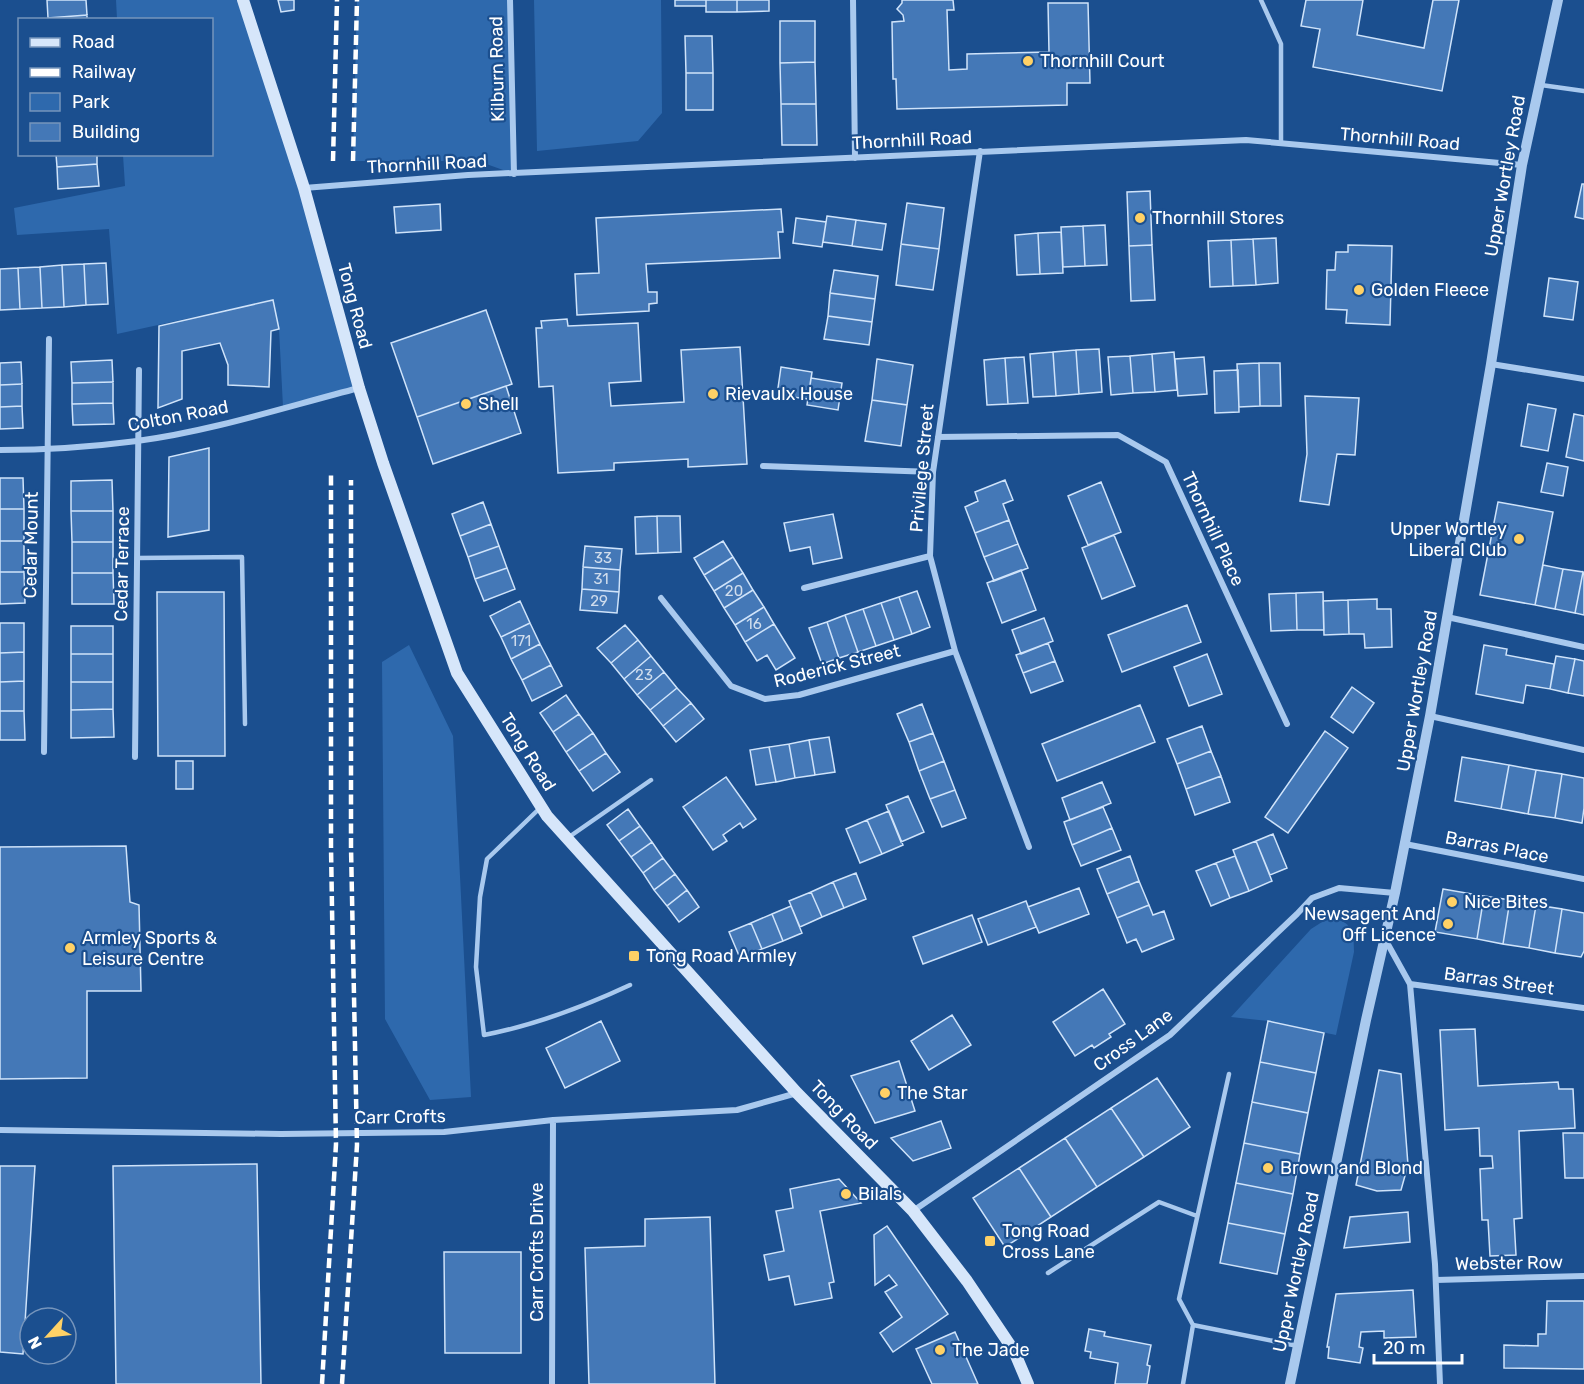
<svg xmlns="http://www.w3.org/2000/svg" width="1584" height="1384" viewBox="0 0 1584 1384" font-family="Rubik,sans-serif">
<style>
.green{fill:#2e69ad}
.building{fill:#4478b7;stroke:#cfe3fa;stroke-width:1.5}
.lines{fill:none;stroke-linecap:round;stroke-linejoin:round}
.service{stroke:#a9c9ee;stroke-width:4.5}
.minor{stroke:#a9c9ee;stroke-width:6}
.tertiary{stroke:#a9c9ee;stroke-width:10}
.secondary{stroke:#d6e6fa;stroke-width:12}
.rail{stroke:#fff;stroke-width:4.5;stroke-dasharray:10 4.5;stroke-linecap:butt}
.poi-dot{fill:#ffd166;stroke:#1b4f8f;stroke-width:2}
.labels{text-anchor:middle;dominant-baseline:central;stroke-width:4.5;stroke-linejoin:round;paint-order:stroke}
.number-label{font-size:15px;fill:#d0dded}
.poi-label{font-size:18px;fill:#fff;stroke:#1b4f8f;text-anchor:start}
.street-label{font-size:18px;fill:#fff;stroke:#1b4f8f}
</style>
<rect width="100%" height="100%" fill="#1b4f8f"/>
<path class="green" d="M116,0h127l116,388 -76,19 -4,-78 -7,-29 -155,34 -8,-105 -92,6 -3,-27 111,-22 -2,-31 89,-1v-134l-95,-1z
M357,0h153l4,174 -36,-13h-125z
M534,0h127l1,113 -24,28 -101,10z
M409,645l44,91 18,361 -41,3 -45,-81 -3,-357z
M1331,919c21,1 23,14 23,33l-18,83 -68,-14 -37,-4 80,-88 11,-7z"/>
<path class="building" d="M47,0h39l1,15 -39,3z
M278,0h16v10l-13,2z
M675,0h31v6h-31z
M706,0h31v12h-31z
M737,0h32v11l-32,1z
M902,0h51l1,10h-7l2,60 18,-1v-15l82,-2 -1,-49h40l2,80h-23v22l-170,4 -1,-30h-3l-1,-57 12,-1 -1,-6 -6,-6 5,-6z
M1306,0h57l-6,35 67,13 9,-48h26l-17,91 -129,-24 7,-38 -19,-3z
M87,15v5h-39v-2z
M780,21h35v41l-35,1z
M685,36h27l1,37h-27z
M815,62l1,42h-35l-1,-41z
M686,73h27v37h-27z
M781,104h35l1,41h-35z
M56,154h41v10l-40,3z
M97,164l2,22 -41,3 -1,-22z
M1582,184h2v35l-9,-2z
M1150,191l2,54 -23,1 -2,-54z
M907,203l37,5 -5,41 -38,-5z
M440,204l1,26 -45,3 -2,-26z
M781,209l2,23h-5l2,26 -134,6 2,28h9v11l-8,1v7l-72,4 -2,-41 24,-1 -3,-55z
M827,216l29,4 -4,26 -29,-4z
M796,218l30,4 -4,25 -29,-4z
M856,220l30,4 -4,26 -30,-4z
M1105,225l2,40 -22,1 -2,-40z
M1083,226l2,40 -22,1 -2,-40z
M1061,232l2,41 -23,1 -2,-41z
M1038,233l2,41 -23,1 -2,-40z
M1276,238l2,45 -22,2 -3,-46z
M1253,239l3,46 -23,1 -2,-46z
M1231,240l2,46 -23,1 -2,-46z
M901,244l38,5 -6,41 -37,-5z
M1152,245l3,55 -24,1 -2,-55z
M1348,245l44,1 -2,79 -44,-2 1,-13 -21,-1 1,-39h8l1,-18h12z
M106,263l2,41 -22,1 -2,-41z
M84,264l2,41 -22,2 -2,-42z
M62,265l2,42 -22,1 -2,-41z
M40,267l2,41 -22,1 -2,-41z
M18,268l2,41 -20,1v-41z
M834,270l44,6 -3,23 -45,-6z
M1549,278l29,4 -5,38 -29,-4z
M830,293l45,6 -3,23 -44,-6z
M273,300l6,29 -8,2 -2,56 -41,-2v-20l-8,-22 -38,8v48l-24,9 1,-82z
M486,310l26,74 -95,33 -26,-74z
M828,316l44,6 -3,23 -45,-6z
M567,319l1,7 70,-3 3,58 -32,2 2,23 73,-4 -3,-52 59,-3 7,117 -59,3v-8l-74,4v7l-56,3 -5,-87 -14,1 -3,-59h6l-1,-7z
M1099,349l3,43 -23,2 -3,-44z
M1076,350l3,44 -23,2 -3,-44z
M1053,352l3,44 -23,1 -3,-43z
M1174,352l3,38 -22,2 -3,-38z
M1152,354l3,38 -22,1 -3,-37z
M1130,356l3,37 -22,2 -3,-38z
M1024,357l4,46 -20,1 -3,-46z
M1204,357l3,37 -29,2 -3,-37z
M1005,358l3,46 -21,1 -3,-45z
M877,359l36,6 -6,40 -35,-5z
M112,360l1,22 -41,1 -1,-21z
M21,362l1,22 -22,1v-22z
M1259,363l1,43 -21,1 -2,-43z
M1259,363h21l1,43h-21z
M781,367l31,5 -4,27 -31,-4z
M1238,370l1,42 -24,1 -1,-42z
M811,378l31,5 -4,27 -31,-5z
M113,382v21l-41,1v-21z
M22,384v22l-22,1v-22z
M506,386l15,47 -88,31 -16,-47z
M1305,396l54,2 -4,57 -18,-1 -8,51 -29,-4 7,-47z
M872,400l35,5 -6,41 -36,-5z
M113,403l1,21 -41,1 -1,-21z
M1528,404l28,5 -8,42 -27,-5z
M22,406l1,22 -23,1v-22z
M1574,414l10,2v45l-18,-4z
M209,448v82l-41,7 1,-80z
M1547,463l21,4 -5,29 -22,-4z
M0,478h23l1,31h-24z
M112,480l1,31h-42v-30z
M1005,480l8,20 -10,4 6,16 -34,13 -10,-26 13,-6 -3,-9z
M1101,482l20,50 -33,13 -20,-49z
M483,502l8,22 -31,12 -8,-22z
M1498,502l55,10 -18,93 -55,-10z
M0,509h24v32h-24z
M71,511h42v31h-41z
M833,514l9,44 -29,6 -3,-17 -20,4 -6,-28z
M657,516l1,37 -22,1 -1,-37z
M657,516h23l1,36 -23,1z
M1009,520l9,24 -34,13 -9,-24z
M491,524l8,22 -31,11 -8,-21z
M1114,535l21,51 -33,13 -20,-51z
M0,541h24v31h-24z
M723,541l10,16 -29,18 -10,-17z
M72,542h41v31h-41z
M1018,544l10,24 -34,13 -10,-24z
M499,546l8,22 -32,11 -7,-22z
M585,546l37,3 -2,21 -37,-3z
M733,557l10,16 -29,18 -10,-16z
M1543,565l20,4 -8,40 -20,-4z
M583,567l37,3 -1,22 -37,-3z
M507,568l8,21 -31,12 -9,-22z
M1563,569l20,3 -8,41 -20,-4z
M1021,570l15,40 -34,13 -15,-40z
M0,572h24l1,31 -25,1z
M1583,572l1,1v42l-9,-2z
M72,573h41l1,31h-42z
M743,573l10,17 -29,18 -10,-17z
M582,589l37,3 -2,21 -37,-3z
M753,590l11,17 -29,18 -11,-17z
M917,591l13,36 -18,7 -13,-37z
M157,592h67l1,164h-67z
M1323,592l1,38h-27l-1,-37z
M1296,593l1,37 -26,1 -2,-37z
M899,597l13,37 -18,6 -13,-37z
M1377,599v10h14l1,38 -27,1 -1,-14h-15l-1,-34z
M1348,600l1,34 -25,1 -1,-34z
M520,601l10,22 -29,14 -11,-21z
M881,603l13,37 -18,6 -13,-37z
M1187,605l14,37 -79,30 -14,-37z
M764,607l10,17 -29,18 -10,-17z
M863,609l13,37 -18,6 -13,-37z
M845,615l13,37 -19,6 -12,-36z
M1044,618l9,23 -32,13 -9,-24z
M827,622l12,36 -17,6 -13,-36z
M0,623h24v29l-24,1z
M530,623l10,21 -29,15 -10,-22z
M774,624l21,34 -19,12 -9,-15 -10,6 -12,-19z
M625,625l13,15 -27,23 -14,-15z
M71,626h42v28h-42z
M638,640l13,16 -27,23 -13,-16z
M1048,643l7,18 -32,12 -7,-18z
M540,644l11,21 -29,15 -11,-21z
M1484,645l23,4 -1,6 48,9 -4,25 -24,-4 -3,18 -47,-9z
M24,652v29l-24,1v-29z
M71,654h42v28h-42z
M1207,654l15,40 -33,12 -15,-39z
M651,656l13,16 -27,23 -13,-16z
M1556,656l19,3 -7,34 -18,-4z
M1575,659l9,2v35l-16,-3z
M1055,661l8,20 -32,12 -8,-20z
M551,665l11,21 -30,15 -10,-21z
M664,672l13,16 -27,22 -13,-15z
M24,681v30h-24v-29z
M71,682h42v27l-42,1z
M1352,687l22,16 -21,30 -22,-16z
M677,688l14,15 -28,23 -13,-16z
M566,695l13,19 -26,18 -13,-19z
M691,703l13,16 -28,23 -13,-16z
M922,704l11,29 -24,9 -12,-28z
M1140,705l15,37 -98,39 -15,-37z
M113,709l1,28 -43,1v-28z
M0,711h24l1,29h-25z
M579,714l14,19 -27,19 -13,-20z
M1202,726l9,25 -34,13 -10,-25z
M1325,731l23,17 -60,85 -23,-16z
M593,733l13,20 -27,18 -13,-19z
M933,733l11,28 -25,10 -10,-29z
M829,737l6,35 -20,3 -6,-35z
M809,740l6,35 -20,3 -6,-34z
M789,744l6,34 -19,4 -7,-35z
M769,747l7,35 -20,3 -6,-35z
M1211,751l10,25 -35,13 -9,-25z
M606,753l14,19 -27,19 -14,-20z
M1462,757l47,8 -8,44 -46,-8z
M176,761h17v28h-17z
M944,761l11,29 -25,9 -11,-28z
M1509,765l27,5 -8,44 -27,-5z
M1536,770l26,4 -7,44 -27,-4z
M1562,774l22,4v30l-2,15 -27,-5z
M1221,776l9,26 -35,13 -9,-26z
M726,777l30,42 -13,9 -3,-5 -17,12 4,6 -14,9 -30,-43z
M1102,782l9,21 -41,17 -8,-22z
M955,790l11,28 -24,9 -12,-28z
M908,796l16,36 -23,10 -15,-37z
M1103,807l9,21 -40,17 -8,-23z
M628,809l12,17 -21,15 -12,-16z
M889,811l14,34 -21,9 -15,-34z
M867,820l15,34 -22,9 -14,-34z
M640,826l12,16 -21,15 -12,-16z
M1112,828l9,22 -40,16 -9,-21z
M1273,834l14,34 -17,7 -14,-34z
M1256,841l16,40 -23,10 -16,-41z
M652,842l11,16 -20,15 -12,-16z
M126,846l4,56 9,3 2,86h-54v87l-87,1v-232z
M1130,856l9,25 -32,13 -10,-25z
M1235,856l14,35 -19,7 -14,-35z
M663,858l12,16 -21,16 -11,-17z
M1216,863l14,35 -19,8 -15,-35z
M856,873l10,26 -22,9 -11,-26z
M675,874l12,16 -20,16 -13,-16z
M1139,881l10,24 -32,13 -10,-24z
M833,882l11,26 -22,9 -11,-25z
M1079,888l10,26 -50,19 -11,-26z
M1443,889l41,7 -7,43 -42,-7z
M687,890l12,17 -20,15 -12,-16z
M811,892l11,25 -22,10 -11,-26z
M1484,896l26,4 -7,44 -26,-5z
M1510,900l26,5 -7,43 -26,-4z
M1026,901l10,26 -48,18 -10,-26z
M1149,905l4,10 11,-4 10,28 -32,13 -6,-13 -9,4 -10,-25z
M1536,905l26,4 -7,44 -26,-5z
M791,906l11,27 -19,8 -11,-27z
M1562,909l22,4v38l-3,6 -26,-4z
M772,914l11,27 -21,8 -11,-26z
M972,915l10,27 -59,22 -10,-27z
M751,923l11,26 -22,9 -11,-26z
M1103,989l22,35 -16,10 2,3 -17,11 -2,-3 -17,11 -22,-34z
M952,1015l19,30 -42,25 -18,-29z
M601,1021l19,40 -55,27 -19,-40z
M1268,1021l56,12 -8,40 -56,-11z
M1475,1029l3,57 80,-4 1,7h14l2,39 -56,3 3,87 -8,1 2,36 -26,1 -2,-36h-6l-2,-51 13,-1 -1,-12h-12l-1,-28 -34,2 -5,-100z
M899,1061l16,50 -40,12 -24,-47z
M1260,1062l56,11 -8,40 -56,-11z
M1379,1070l22,4 7,91 -7,25 -24,1 -21,-6z
M1157,1078l33,49 -46,30 -33,-49z
M1252,1102l56,11 -8,41 -56,-11z
M1111,1108l33,49 -47,30 -32,-49z
M941,1121l10,27 -38,13 -22,-23z
M1563,1133h21v45h-19z
M1065,1138l32,49 -46,30 -32,-49z
M1244,1143l56,11 -7,40 -57,-11z
M257,1164l4,220h-145l-3,-218z
M0,1166h35l-12,188 -23,-2z
M1019,1168l32,49 -46,30 -32,-49z
M839,1179l22,24 -41,8 14,71 -5,1 3,15 -37,7 -6,-29 -20,4 -5,-25 20,-4 -8,-40 17,-3 -3,-19z
M1236,1183l57,11 -8,40 -57,-11z
M1408,1212l2,30 -66,6 6,-31z
M710,1217l5,167h-126l-4,-136 60,-2v-27z
M1228,1223l57,11 -8,40 -57,-11z
M887,1226l61,88 -55,38 -13,-19 22,-16 -17,-25 12,-7 -8,-10 -14,10 -1,-50z
M444,1252h77v101h-76z
M1413,1290l3,47 -32,1v-7l-23,1 -2,15 4,1 -3,15 -32,-5 1,-11h-2l9,-53z
M1547,1301h37v68l-80,-1v-23l34,1v-12h8z
M1089,1329l16,3 -1,4 47,9 -4,20 3,1 -3,18h-32l3,-21 -28,-5 1,-6 -6,-1z
M955,1332l23,52h-46l-16,-35z"/>
<g class="lines">
<path class="service" d="M1261,0l20,44v99
M1541,85l43,6
M137,558l105,-1 3,167
M540,808l-53,51 -7,38 -4,70 8,68c52,-10 99,-28 146,-50
M569,837l82,-57
M1048,1273l111,-71 38,14
M1193,1325l105,21
M1183,1384l10,-59 -14,-26 50,-225"/>
<path class="minor" d="M510,0l4,174
M853,0l2,158
M980,151l-47,321 -3,84 25,95 74,196
M304,188l164,-13 778,-35 276,25
M1491,364l93,15
M938,437l180,-2 48,27 121,262
M0,450c46,0 91,-3 137,-9 75,-10 148,-34 222,-53
M763,466l170,6
M804,588l126,-32
M661,598l70,88 34,13 34,-4 156,-44
M1447,617l137,30
M1430,716l154,34
M44,752l5,-413
M135,757l4,-387
M1405,844l179,35
M1385,939l25,45 25,280 5,120
M1410,984l174,24
M0,1130l281,4 163,-2 109,-12 184,-10 60,-17
M913,1211l257,-176 127,-121 15,-16 27,-10 56,5
M1436,1280l148,-4
M552,1384l1,-264"/>
<path class="tertiary" d="M1290,1384l76,-364 29,-127 35,-177 61,-352 31,-199 36,-165"/>
<path class="secondary" d="M243,0l61,188 55,200 24,75 74,210 90,143 250,277 116,118 54,70 47,70 14,33"/>
<path class="rail" d="M333,161l4,-161
M353,161l4,-161
M322,1384l14,-240 -5,-297v-374
M342,1384l15,-239 -6,-298v-367"/>
</g>
<g class="poi-dot">
<circle cx="1028" cy="61" r="6"/>
<circle cx="1140" cy="218" r="6"/>
<circle cx="1359" cy="290" r="6"/>
<circle cx="713" cy="394" r="6"/>
<circle cx="466" cy="404" r="6"/>
<circle cx="1519" cy="539" r="6"/>
<circle cx="1452" cy="902" r="6"/>
<circle cx="1448" cy="924" r="6"/>
<circle cx="70" cy="948" r="6"/>
<rect x="628" y="950" width="12" height="12" rx="3"/>
<circle cx="885" cy="1093" r="6"/>
<circle cx="1268" cy="1168" r="6"/>
<circle cx="846" cy="1194" r="6"/>
<rect x="984" y="1235" width="12" height="12" rx="3"/>
<circle cx="940" cy="1350" r="6"/>
</g>
<g class="labels">
<g class="number-label">
<text x="603" y="558">33</text>
<text x="601" y="579">31</text>
<text x="734" y="591">20</text>
<text x="599" y="601">29</text>
<text x="754" y="624">16</text>
<text x="521" y="641">171</text>
<text x="644" y="675">23</text>
</g>
<g class="poi-label">
<text x="1040" y="61">Thornhill Court</text>
<text x="1152" y="218">Thornhill Stores</text>
<text x="1371" y="290">Golden Fleece</text>
<text x="725" y="394">Rievaulx House</text>
<text x="478" y="404">Shell</text>
<text x="1507" y="529" text-anchor="end">Upper Wortley<tspan x="1507" dy="21">Liberal Club</tspan></text>
<text x="1464" y="902">Nice Bites</text>
<text x="1436" y="914" text-anchor="end">Newsagent And<tspan x="1436" dy="21">Off Licence</tspan></text>
<text x="82" y="938">Armley Sports &amp;<tspan x="82" dy="21">Leisure Centre</tspan></text>
<text x="646" y="956">Tong Road Armley</text>
<text x="897" y="1093">The Star</text>
<text x="1280" y="1168">Brown and Blond</text>
<text x="858" y="1194">Bilals</text>
<text x="1002" y="1231">Tong Road<tspan x="1002" dy="21">Cross Lane</tspan></text>
<text x="952" y="1350">The Jade</text>
</g>
<g class="street-label">
<text transform="translate(497 69) rotate(-91)">Kilburn Road</text>
<text transform="translate(1400 139) rotate(5)">Thornhill Road</text>
<text transform="translate(912 140) rotate(-3)">Thornhill Road</text>
<text transform="translate(427 164) rotate(-3)">Thornhill Road</text>
<text transform="translate(1505 176) rotate(-80)">Upper Wortley Road</text>
<text transform="translate(355 306) rotate(75)">Tong Road</text>
<text transform="translate(178 416) rotate(-11)">Colton Road</text>
<text transform="translate(922 468) rotate(-85)">Privilege Street</text>
<text transform="translate(1213 529) rotate(65)">Thornhill Place</text>
<text transform="translate(31 545) rotate(-89)">Cedar Mount</text>
<text transform="translate(122 564) rotate(-89)">Cedar Terrace</text>
<text transform="translate(837 666) rotate(-14)">Roderick Street</text>
<text transform="translate(1417 691) rotate(-80)">Upper Wortley Road</text>
<text transform="translate(528 752) rotate(58)">Tong Road</text>
<text transform="translate(1497 847) rotate(11)">Barras Place</text>
<text transform="translate(1499 981) rotate(8)">Barras Street</text>
<text transform="translate(1133 1040) rotate(-36)">Cross Lane</text>
<text transform="translate(844 1115) rotate(46)">Tong Road</text>
<text transform="translate(400 1117) rotate(-1)">Carr Crofts</text>
<text transform="translate(537 1252) rotate(-90)">Carr Crofts Drive</text>
<text transform="translate(1509 1263) rotate(-1)">Webster Row</text>
<text transform="translate(1296 1272) rotate(-78)">Upper Wortley Road</text>
</g>
</g>
<rect x="18" y="18" width="195" height="138" fill="#1b4f8f" stroke="#7695bc" stroke-width="1.5"/>
<rect x="30" y="38" width="30" height="9" fill="#d6e6fa" stroke="#7695bc" stroke-width="1.5"/>
<text x="72" y="48" font-size="18" fill="#ffffff">Road</text>
<rect x="30" y="68" width="30" height="9" fill="#ffffff" stroke="#7695bc" stroke-width="1.5"/>
<text x="72" y="78" font-size="18" fill="#ffffff">Railway</text>
<rect x="30" y="93" width="30" height="18" fill="#2e69ad" stroke="#7695bc" stroke-width="1.5"/>
<text x="72" y="108" font-size="18" fill="#ffffff">Park</text>
<rect x="30" y="123" width="30" height="18" fill="#4478b7" stroke="#7695bc" stroke-width="1.5"/>
<text x="72" y="138" font-size="18" fill="#ffffff">Building</text>
<g transform="translate(48 1336) rotate(243)"><circle r="28" fill="#1b4f8f" stroke="#7695bc" stroke-width="1.5"/>
<path d="M0-4.5L10 22L0 15L-10 22Z" fill="#ffd166"/>
<text y="-9" font-size="16" font-weight="bold" text-anchor="middle" fill="#ffffff">N</text>
</g>
<path d="M1374 1354v9h88v-9" fill="none" stroke="#ffffff" stroke-width="3"/>
<text x="1383" y="1354" font-size="18" fill="#ffffff" stroke="#1b4f8f" stroke-width="4.5" paint-order="stroke">20 m</text>
</svg>
